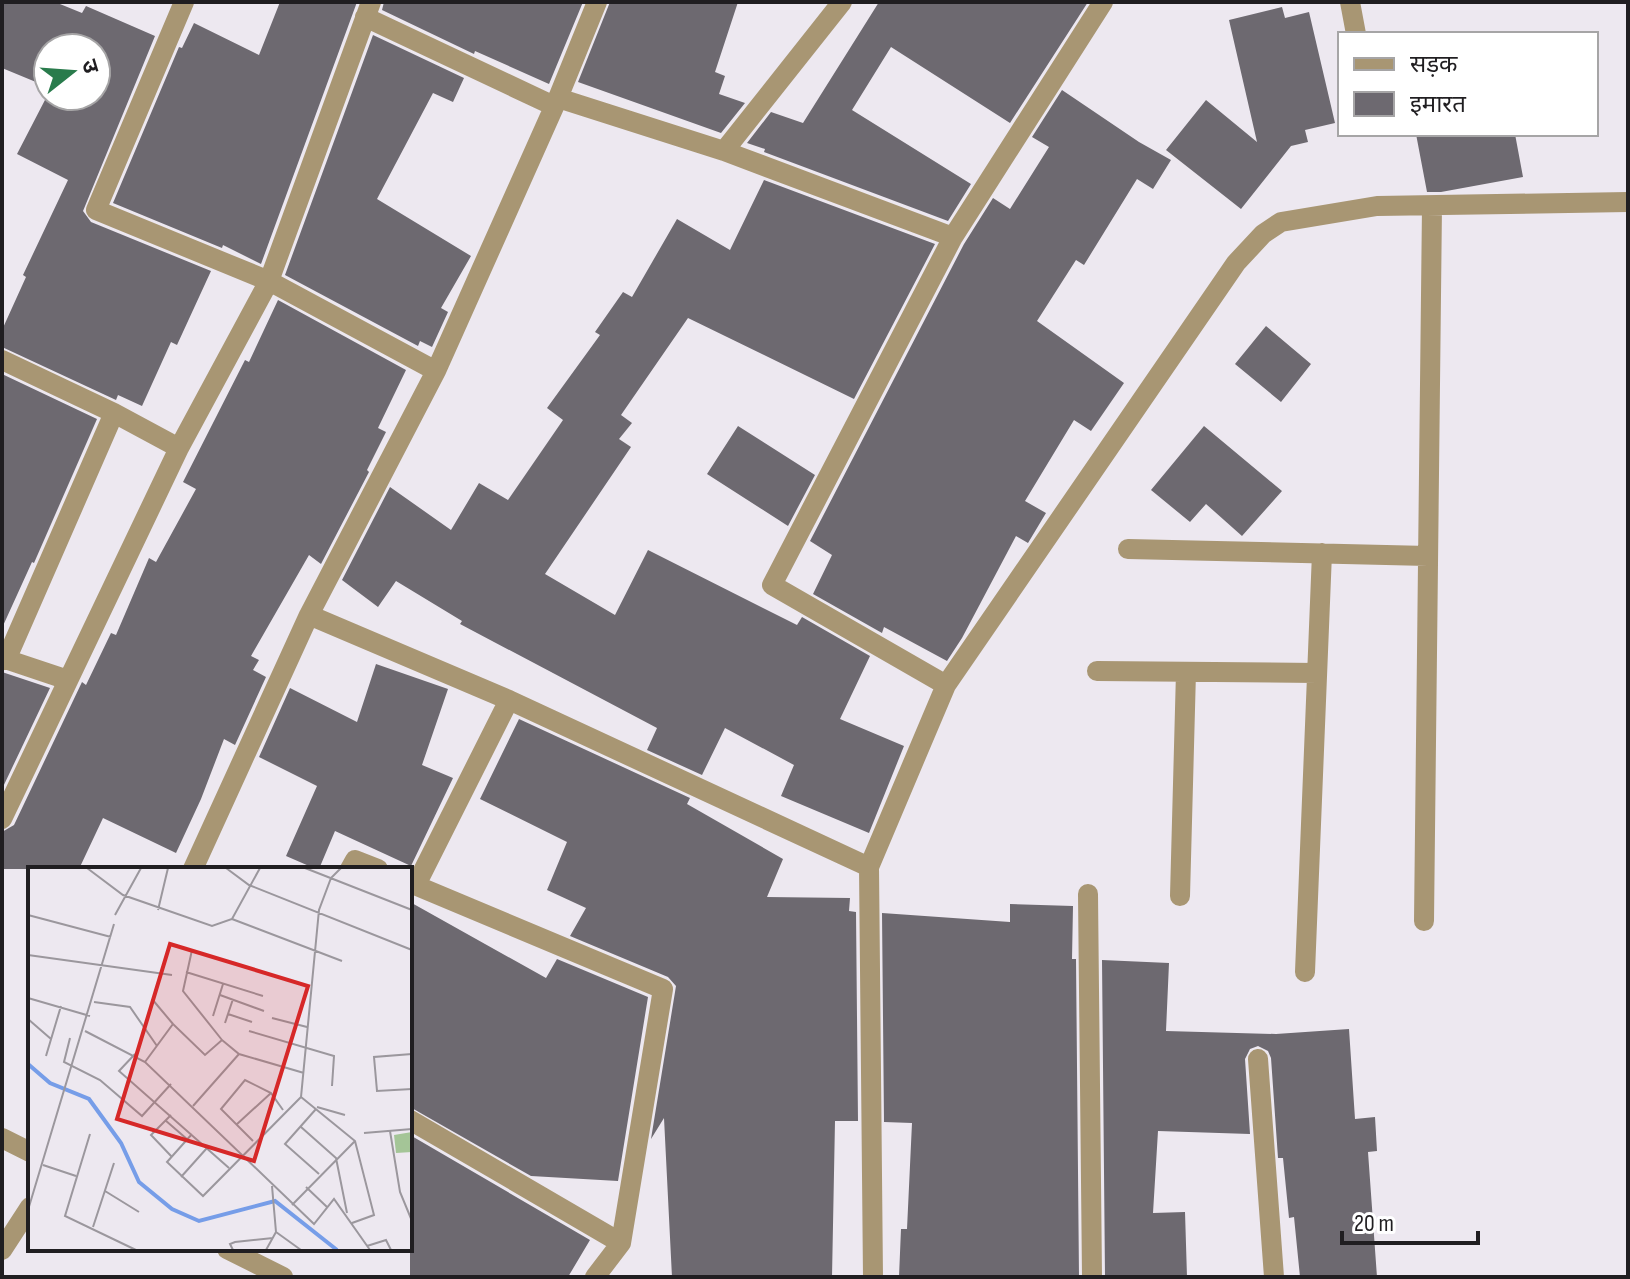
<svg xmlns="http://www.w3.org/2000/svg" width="1630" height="1279" viewBox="0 0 1630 1279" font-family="'Sofia Sans Condensed','Noto Sans Devanagari',sans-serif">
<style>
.building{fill:#6d6970}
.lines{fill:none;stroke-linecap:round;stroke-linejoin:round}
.minor{stroke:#a89673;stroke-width:20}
.inset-river{fill:none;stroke:#769de8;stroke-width:4}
.inset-road{fill:none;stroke:#9b979d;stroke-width:2}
.view{fill:#d62828;fill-opacity:0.15;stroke:#d62828;stroke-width:4}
.inset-edge{fill:none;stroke:#201e21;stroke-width:4}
</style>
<rect width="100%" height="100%" fill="#ede8f0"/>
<path class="building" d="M2,2h53l27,11 4,-7 69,30 -72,175 8,11 120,49 -34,74 -6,-3 -29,64 -24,-11 -2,5 -114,-53v-17l24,-53 -3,-2 45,-95 -51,-26 29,-56 -2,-1 4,-9v8h48v-48h-48v39l-46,-19z
M280,2h77l-96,262 -38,-19 -1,3 -109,-45 66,-156 3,1 12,-25 65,32z
M384,2h199l-34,82 -74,-33 -1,3 -92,-44z
M610,2h128l-23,70 10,4 -6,18 26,9 -24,30 -143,-51z
M879,2h209l-78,121 -119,-76 -39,63 119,74 -23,37 -184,-69 1,-3 -18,-6 24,-31 32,11z
M1282,7l3,11 24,-6 26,111 -30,7 3,12 -17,4 -50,63 -75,-59 40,-50 51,42 -28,-122z
M373,35l91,43 -11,24 -20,-9 -56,106 94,57 -30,52 7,4 -16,35 -12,-6 -2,5 -133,-71z
M1062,90l77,52 32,18 -18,29 -16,-10 -53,86 -8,-5 -39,61 87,62 -33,48 -17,-11 -49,81 21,12 -18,30 -12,-7 -54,102 -15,23 -63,-34 -2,6 -69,-39 19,-39 -22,-14 154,-297 29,-46 17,11 39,-62 -17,-10z
M1416,134h99l8,43 -82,15h-14z
M764,180l171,64 -81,155 -166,-81 -67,97 11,8 -13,16 12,8 -86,127 70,41 33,-65 149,75 5,-8 68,39 -30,63 64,27 -35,87 -88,-37 13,-31 -69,-37 -23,47 -55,-25 10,-22 -197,-104 2,-3 -66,-40 -18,26 -36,-27 48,-93 61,43 28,-47 29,17 55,-80 -16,-12 53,-73 -5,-3 28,-40 9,5 45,-78 53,31z
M278,300l128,70 -28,58 8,4 -19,38 2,2 -48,92 -12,-9 -58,101 8,4 -6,10 13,7 -31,68 -11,-6 -23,60 -25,54 -73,-35 -24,51h-77v-37l12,-7 68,-143 4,3 25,-52 5,2 33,-77 7,4 40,-73 -13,-7 62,-122 4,2z
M1266,326l45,38 -30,38 -46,-38z
M2,374l95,45 -63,144 -2,-1 -30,66z
M738,426l77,49 -27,51 -81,-52z
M1204,426l78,65 -40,45 -36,-32 -16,18 -39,-32z
M376,664l72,25 -26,76 31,13 -42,88 -76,-35 -16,38h-3l-30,-13 31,-70 -58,-29 31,-69 67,34z
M2,672l48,16 -48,101z
M519,719l171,79 -3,6 96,55 -16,38 83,1 -1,13 7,1 2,209h-23l-3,156h-160l-8,-159 -13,21 25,-153 -8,-9 -98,-41 16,-28 -39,-18 20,-48 -87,-43z
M410,902l136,76 11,-19 91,38 -30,184 -87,-5 -121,-69z
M1010,904l63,2 -1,53h4l3,318h-180l2,-48h6l5,-106 -28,-1 -2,-209 128,9z
M1102,960l67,3 -3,68 110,3 73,-5 6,90 20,-2 2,34 -9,1 9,125h-77l-6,-60 -5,1 -6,-60h-5l-7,-100 -3,-7 -10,-5 -8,3 -5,10 5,75 -92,-3 -5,82 32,-1 2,65h-82z
M410,1135l180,105 -22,37h-158z"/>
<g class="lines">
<path class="minor" d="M184,2l-88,208 173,71 167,90
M1350,2l6,32
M365,17l189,89
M558,98l166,53 229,86 -181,348 174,100 -77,182 4,410
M724,151l118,-149
M953,237l150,-235
M2,360l112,53 65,35
M1128,549l300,7
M309,615l200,85 360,167
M2,658l66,22
M6,660l108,-247
M1097,671l220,2
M946,685l290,-422 27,-29 18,-12 96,-16 251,-4
M2,819l177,-371 90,-167 102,-279
M193,869l116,-254 127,-244 122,-273 39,-96
M350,869l5,-9 23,9
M410,883l253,106 -42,254 -26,34
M416,885l93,-185
M1088,894l4,383
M1180,896l6,-224
M1424,921l8,-715
M1305,972l17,-419
M1258,1059l16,218
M410,1120l211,123
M2,1138l28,14
M227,1249l56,28
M2,1250l28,-43"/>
</g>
<g transform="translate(28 867)">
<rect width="384" height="384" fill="#ede8f0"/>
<path d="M384,265v20l-16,1 -2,-18z" fill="#a4c597"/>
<path class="inset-river" d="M0,197l22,19 39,16 32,44 18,39 33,27 27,12 76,-20 62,49"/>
<path class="inset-road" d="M59,1l36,27 89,31 20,-7 28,-51M198,1l23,17 163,65M277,1l107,42M130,43l10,-42M0,48l83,22M87,48l26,-47M204,52l110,42M164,83l-9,41 39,49M0,88l144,20M158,105l77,24M192,128l44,16M0,131l62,18M124,132l21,25M66,135l36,5 27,39M200,147l24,8M185,149l10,-32M244,151l35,9M0,152l23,20M197,156l8,-24M57,164l60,31 169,162 20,-25 36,51M221,164l85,25 -2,30M42,171l-6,24 36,18 42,36 29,-32M107,187l-16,17 110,97M384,187l-38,3 3,34 35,-2M18,189l15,-50M117,195l28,-38 32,31 17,-15 17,14 65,19M273,230l54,44 19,74 -22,8M165,239l46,-52M289,240l28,8M288,242l-31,35 34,30M143,248l-20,20 21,22M137,253l23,20M208,258l35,-32M273,260l35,31 11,55M362,264l10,61 12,29M336,266l48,-4M62,267l-25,82 71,34M164,267l-25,28 36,34 98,-99 18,-187 12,-32 10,-10M225,274l-32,-32 24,-29 26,13 12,17M15,298l33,11M153,310l26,-29M278,320l21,20M77,324l34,21M264,338l63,-64M0,343l86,-286M65,360l21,-64M248,365l25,18M339,379l19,-6 5,10M205,383l-3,-6 5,-2 38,-4M238,383l10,-18 -4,-46"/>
<path class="view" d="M142,77l138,42 -54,175 -137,-42z"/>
<rect width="384" height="384" class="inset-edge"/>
</g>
<rect width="1630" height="1279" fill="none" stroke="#201e21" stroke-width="8"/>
<rect x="1338" y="32" width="260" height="104" fill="#ffffff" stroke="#a6a5a6" stroke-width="2"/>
<rect x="1354" y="58" width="40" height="12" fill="#a89673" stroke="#a6a5a6" stroke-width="2"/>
<text x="1410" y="72" font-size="24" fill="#201e21">सड़क</text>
<rect x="1354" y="92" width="40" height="24" fill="#6d6970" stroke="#a6a5a6" stroke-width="2"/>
<text x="1410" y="112" font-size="24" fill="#201e21">इमारत</text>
<g transform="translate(72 72) rotate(73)"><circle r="38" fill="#ffffff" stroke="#a6a5a6" stroke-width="2"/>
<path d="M0-6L14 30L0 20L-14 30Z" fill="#297b4c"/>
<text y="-12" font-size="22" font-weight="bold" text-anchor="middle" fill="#201e21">उ</text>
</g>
<path d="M1342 1231v12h136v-12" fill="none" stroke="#201e21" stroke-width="4"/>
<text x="1354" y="1231" font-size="24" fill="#201e21" stroke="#ffffff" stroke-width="6" paint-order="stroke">20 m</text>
</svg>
